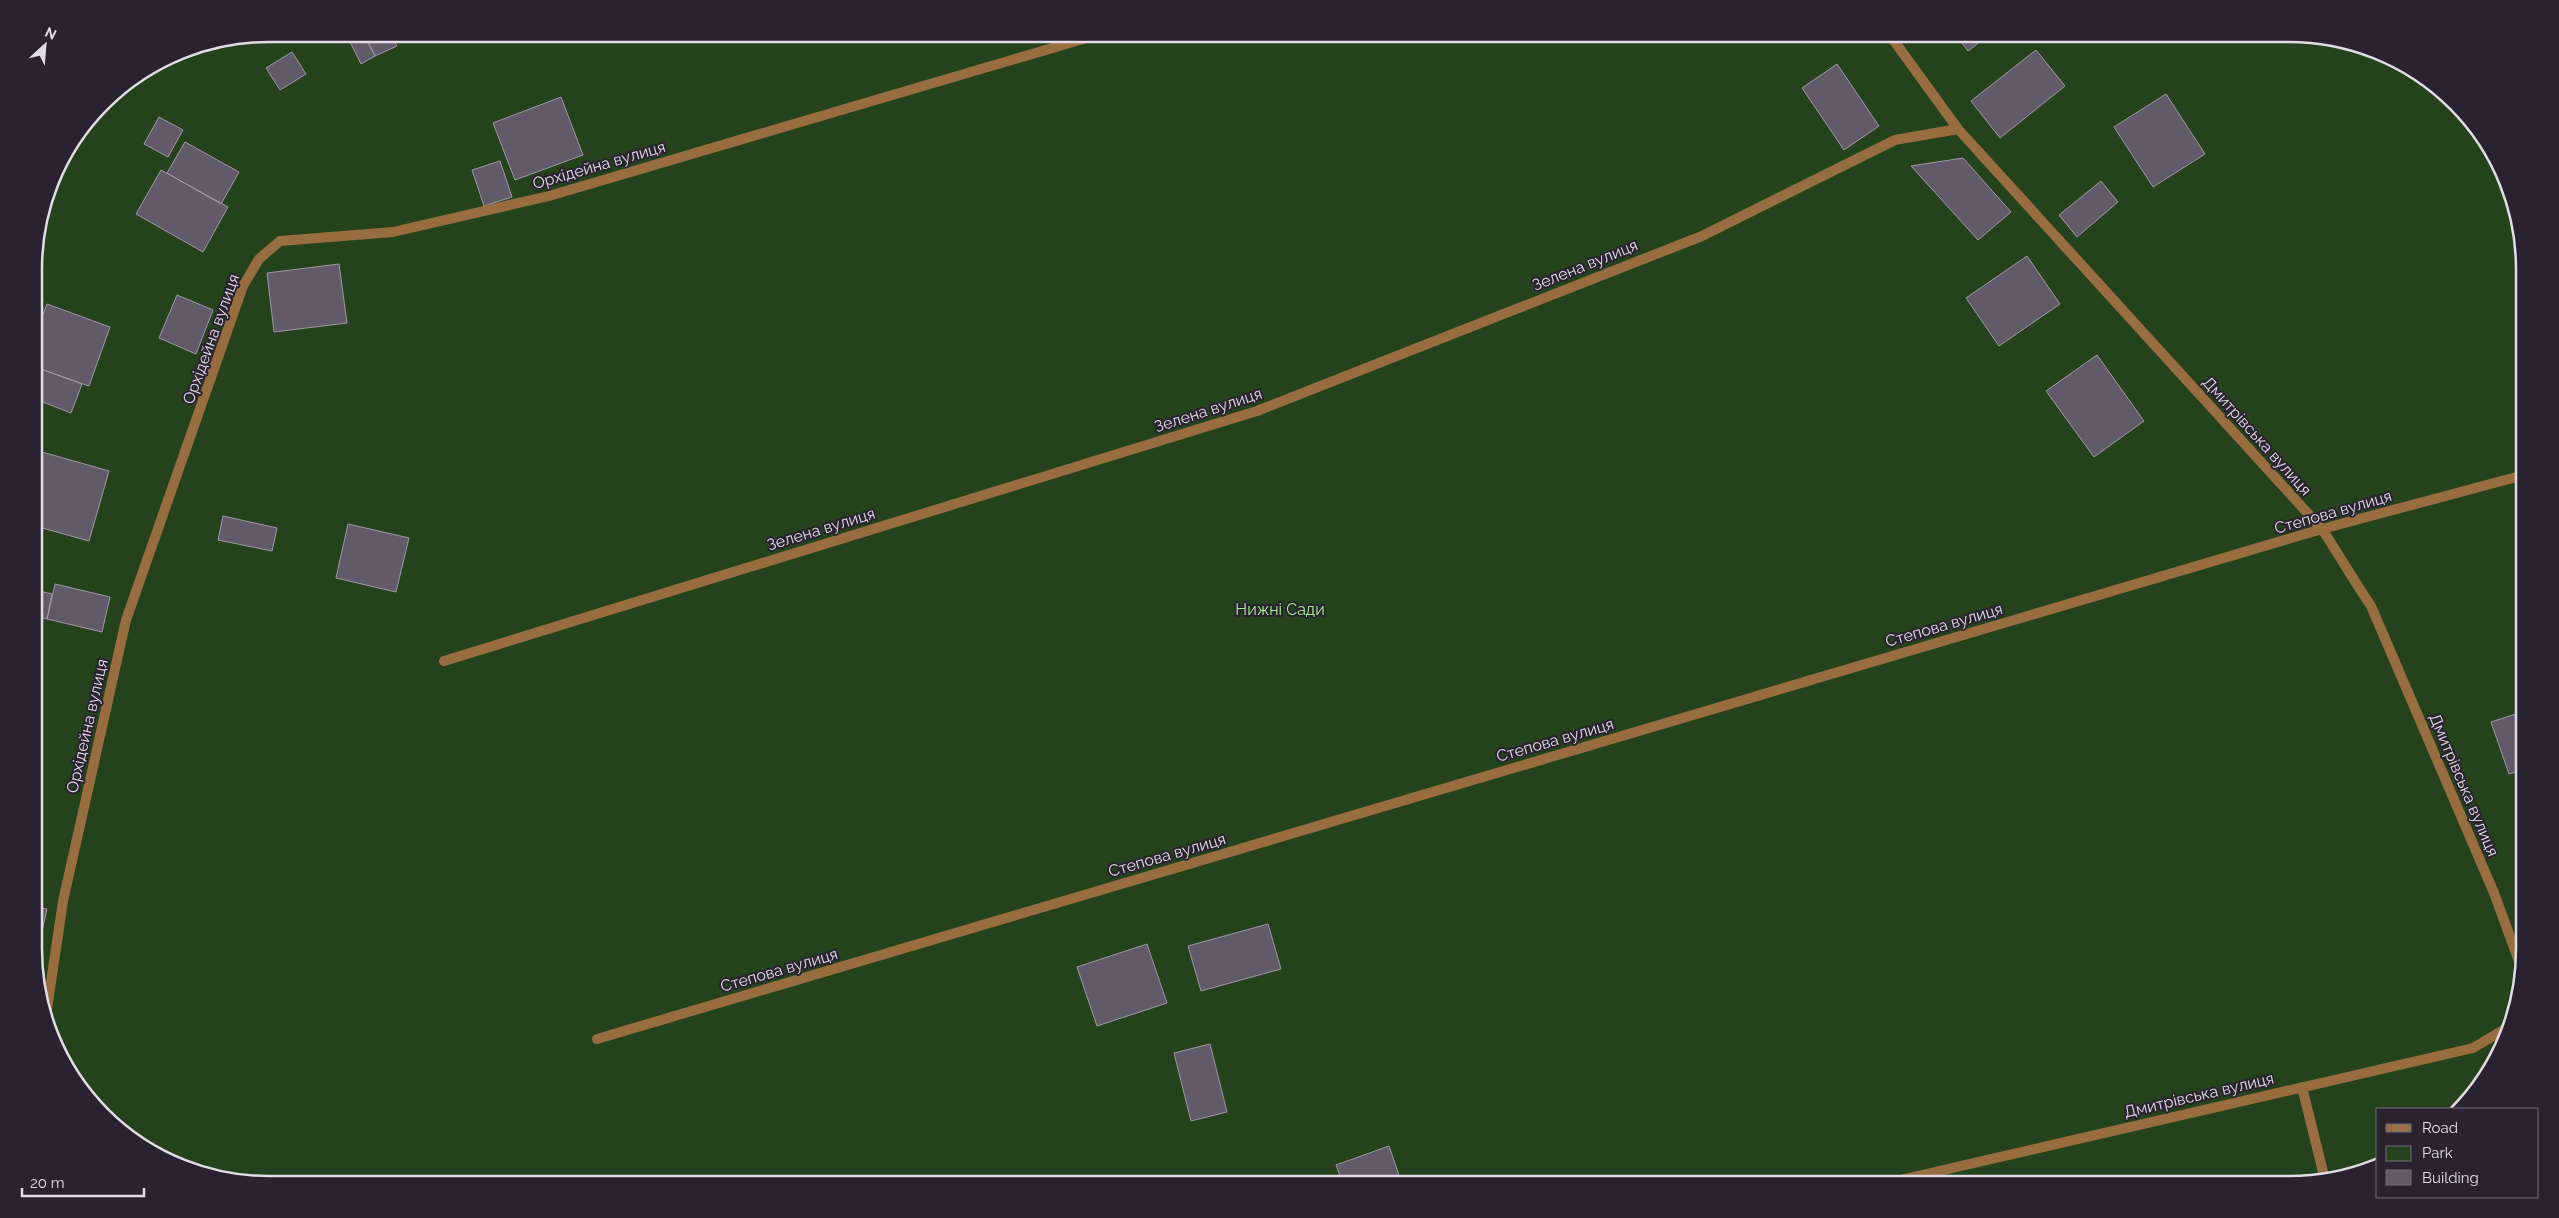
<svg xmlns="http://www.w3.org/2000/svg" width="2559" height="1218" viewBox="0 0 2559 1218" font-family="Raleway,sans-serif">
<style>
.green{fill:#24431c}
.building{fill:#635a69;stroke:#a298a9}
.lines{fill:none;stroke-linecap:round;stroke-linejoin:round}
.minor{stroke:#986d40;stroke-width:10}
.labels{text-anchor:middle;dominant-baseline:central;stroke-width:4;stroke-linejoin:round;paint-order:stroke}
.street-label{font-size:16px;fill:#e1dce5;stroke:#2a2230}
.park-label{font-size:16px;fill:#a1f08e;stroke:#2a2230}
.rim{fill:none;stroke:#e1dce5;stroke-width:2.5}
</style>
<rect width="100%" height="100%" fill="#342c3a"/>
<path class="green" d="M269,34h2021l90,18 53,31 44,43 30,53 16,60 2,710 -18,90 -31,53 -18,17h-80v57l-12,6 -61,12h-2036l-90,-18 -53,-31 -44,-43 -30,-53 -16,-59 -2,-727 24,-88 56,-73 65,-40z"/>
<path class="building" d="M346,34h18l11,22 -14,8z
M364,34h26l7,12 -22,10z
M1955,34h35l-22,17z
M2036,50l29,36 -65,52 -29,-37z
M292,52l14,22 -26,16 -14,-22z
M1837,64l42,62 -35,24 -42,-62z
M2166,94l39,60 -52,33 -39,-60z
M561,97l22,58 -68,25 -22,-57z
M159,117l24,13 -15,27 -24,-13z
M185,142l54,30 -18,32 -54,-31z
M1963,158l48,54 -33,28 -67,-74z
M500,161l12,36 -28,9 -12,-36z
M161,170l67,37 -25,45 -67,-38z
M2101,181l17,21 -41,35 -18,-22z
M2027,256l33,48 -61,42 -33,-48z
M339,264l8,59 -73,9 -7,-59z
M177,295l36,15 -17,44 -37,-16z
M47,304l63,23 -21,59 -54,-19 -1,-30z
M2097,355l47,66 -50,36 -48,-66z
M41,369l41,15 -11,29 -36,-14v-14z
M35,450l74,21 -20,70 -54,-15z
M223,516l54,12 -5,23 -54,-11z
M348,524l61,14 -13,54 -60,-14z
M55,584l55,13 -8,35 -55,-13z
M35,590l17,4 -5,25 -12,-3z
M2525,711v58l-16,5 -18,-52z
M36,907l11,2 -11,49z
M1268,924l13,45 -80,22 -13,-45z
M1147,944l20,59 -70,23 -20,-59z
M1210,1044l17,68 -36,9 -17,-68z
M1389,1146l13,38h-59l-7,-19z
M1937,1178l2,6h-23z"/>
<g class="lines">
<path class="minor" d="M1889,34l69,95 364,400c17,26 32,52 49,77l123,287 26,71 -1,14
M444,661l813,-250 445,-175 193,-96 63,-11
M46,1016l17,-115 63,-281 117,-334 16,-27 21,-18 113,-9 156,-36 551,-162
M597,1039l1725,-510 202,-54
M2302,1087l23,93
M1883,1184l590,-136 32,-19 7,-12"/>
</g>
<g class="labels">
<g class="street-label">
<text transform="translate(599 165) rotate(-16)">Орхідейна вулиця</text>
<text transform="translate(1585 265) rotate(-22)">Зелена вулиця</text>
<text transform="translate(211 339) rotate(-70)">Орхідейна вулиця</text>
<text transform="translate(1208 410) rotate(-18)">Зелена вулиця</text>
<text transform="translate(2257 436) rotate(48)">Дмитрівська вулиця</text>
<text transform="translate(2333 512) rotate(-16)">Степова вулиця</text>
<text transform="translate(821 529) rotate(-17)">Зелена вулиця</text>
<text transform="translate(1944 625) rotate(-16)">Степова вулиця</text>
<text transform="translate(87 726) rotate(-77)">Орхідейна вулиця</text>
<text transform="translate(1555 740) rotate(-16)">Степова вулиця</text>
<text transform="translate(2464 785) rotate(67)">Дмитрівська вулиця</text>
<text transform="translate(1167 855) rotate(-16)">Степова вулиця</text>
<text transform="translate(779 970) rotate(-16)">Степова вулиця</text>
<text transform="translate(2199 1095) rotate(-13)">Дмитрівська вулиця</text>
</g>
<g class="park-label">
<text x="1280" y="609">Нижні Сади</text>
</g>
</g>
<path d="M0 0H2559V1218H0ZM269 42H2289A227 227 0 0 1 2516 269V949A227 227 0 0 1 2289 1176H269A227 227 0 0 1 42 949V269A227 227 0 0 1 269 42Z" fill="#2a2230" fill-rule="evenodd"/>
<path class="rim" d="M269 42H2289A227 227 0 0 1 2516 269V949A227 227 0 0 1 2289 1176H269A227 227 0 0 1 42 949V269A227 227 0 0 1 269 42Z"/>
<rect x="2376" y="1108" width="162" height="90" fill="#2a2230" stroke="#736c78"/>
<rect x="2386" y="1124" width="25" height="8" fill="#986d40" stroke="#736c78"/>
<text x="2422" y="1133" font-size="15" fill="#e1dce5">Road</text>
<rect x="2386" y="1146" width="25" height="15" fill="#24431c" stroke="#736c78"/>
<text x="2422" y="1158" font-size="15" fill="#e1dce5">Park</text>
<rect x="2386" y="1170" width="25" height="15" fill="#635a69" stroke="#736c78"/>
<text x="2422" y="1183" font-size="15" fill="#e1dce5">Building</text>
<g transform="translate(45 45) rotate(26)" stroke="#2a2230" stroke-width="4" paint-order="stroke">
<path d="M0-4L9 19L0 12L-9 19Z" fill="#e1dce5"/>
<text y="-8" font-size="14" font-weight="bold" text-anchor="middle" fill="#e1dce5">N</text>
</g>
<path d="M22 1188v8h122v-8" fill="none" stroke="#e1dce5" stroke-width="2.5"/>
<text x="30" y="1188" font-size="15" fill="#e1dce5" stroke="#2a2230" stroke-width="4" paint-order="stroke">20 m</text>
</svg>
